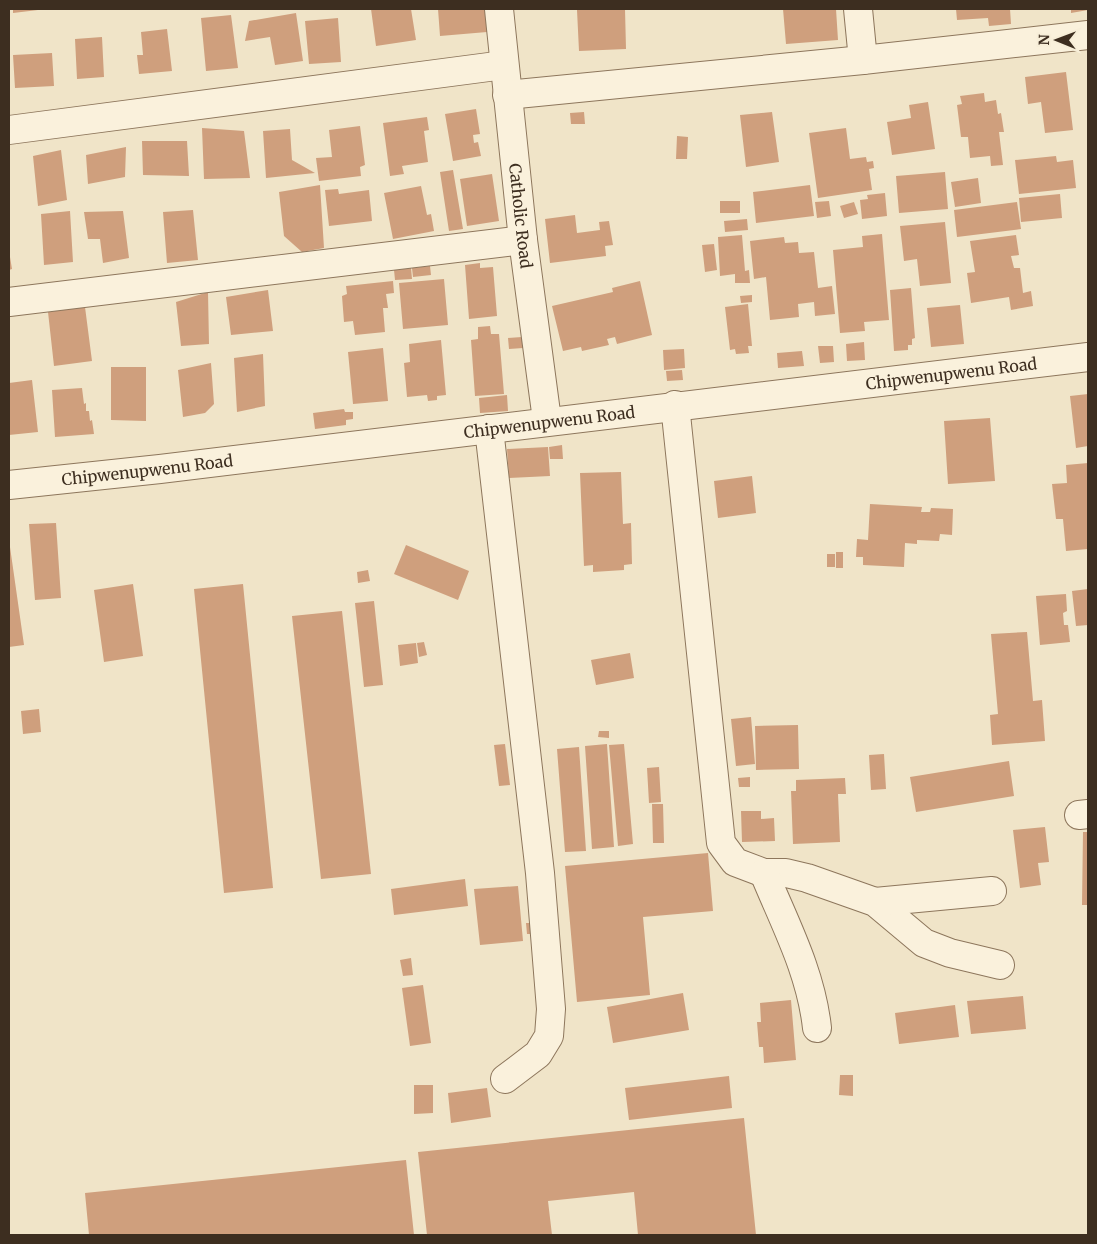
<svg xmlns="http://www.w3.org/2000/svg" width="1097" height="1244" viewBox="0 0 1097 1244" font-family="Merriweather,serif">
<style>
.building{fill:#cf9f7d}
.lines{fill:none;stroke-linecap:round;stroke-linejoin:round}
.minor-casing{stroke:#8d765c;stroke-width:30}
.minor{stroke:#faf1dc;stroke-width:28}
.labels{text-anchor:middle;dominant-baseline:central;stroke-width:4;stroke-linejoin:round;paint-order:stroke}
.street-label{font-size:16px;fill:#3d2e20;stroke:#f7eed8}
</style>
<rect width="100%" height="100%" fill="#f0e4c8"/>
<path class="building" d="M13,9h25v1l-25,3z
M371,9h40l5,31 -40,6z
M438,9h47l2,23 -47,4z
M625,9l1,40 -47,2 -2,-41z
M783,9h53l2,31 -52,4z
M956,9h54l1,15 -22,2 -1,-8 -31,2z
M1071,9h17v1l-17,3z
M296,13l7,48 -28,4 -5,-28 -25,4 4,-20z
M231,15l7,53 -32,3 -5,-53z
M338,18l3,44 -32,2 -4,-43z
M167,29l5,42 -33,3 -2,-19h6l-2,-23z
M102,37l2,40 -27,2 -2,-40z
M52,53l2,33 -39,2 -2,-33z
M1066,72l7,58 -28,3 -4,-31 -13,2 -3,-27z
M984,93l1,9 11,-2 2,14 3,-1 3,19h-5l4,33 -12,1 -1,-10 -20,2 -2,-21h-7l-4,-32 5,-1 -2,-8z
M928,102l7,47 -43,6 -5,-33 24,-4 -2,-13z
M476,109l4,25 -7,1 1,8 4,-1 3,14 -28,5 -8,-47z
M584,112l1,12h-14l-1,-11z
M772,112l7,50 -33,5 -6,-52z
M427,117l2,13 -5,1 4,31 -26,4 2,8 -14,2 -7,-53z
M360,126l5,39 -5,2 1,9 -42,5 -3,-23 16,-1 -3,-27z
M202,128l42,3 6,47 -46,1z
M846,128l4,31 16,-2 1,5 6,-1 1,7 -5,1 3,21 -54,8 -9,-65z
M290,129l2,31 23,13 -49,5 -3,-47z
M677,136l11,1 -1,22h-11z
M142,141h45l2,35 -46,-1z
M126,147l-1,30 -37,7 -2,-29z
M61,150l6,50 -29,6 -5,-50z
M1056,156l1,6 16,-2 3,28 -57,6 -4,-34z
M453,170l10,59 -14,2 -9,-59z
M945,172l3,37 -49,4 -3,-37z
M492,174l7,47 -32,5 -7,-47z
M978,178l3,25 -26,4 -4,-25z
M320,185l4,63 -22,4 -18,-16 -5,-44z
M810,185l4,31 -58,7 -3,-31z
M421,186l6,29 4,-1 3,17 -41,8 -9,-46z
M338,189l1,5 30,-4 3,31 -43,5 -4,-36z
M885,193l2,23 -25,3 -2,-19 8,-1 -1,-4z
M1060,194l2,24 -41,4 -2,-24z
M720,201h20v12h-20z
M829,201l2,15 -14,2 -2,-16z
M854,202l4,12 -14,4 -4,-12z
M1017,202l4,27 -64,8 -3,-27z
M193,210l5,50 -31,3 -4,-51z
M70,211l3,51 -29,3 -3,-51z
M123,211l6,47 -26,5 -3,-24h-12l-4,-27z
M575,215l2,18 23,-3 -1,-8 10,-1 4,24 -8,1 1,10 -56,7 -5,-44z
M747,219l1,11 -23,2 -1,-11z
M945,222l6,61 -31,3 -3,-27 -13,2 -4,-35z
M882,234l7,86 -25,2 1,9 -25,2 -7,-83 30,-3 -1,-11z
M742,235l3,36 4,-1 1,13h-15v-9l-15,2 -2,-39z
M1016,235l3,20 -8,1 3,12h6l3,25 8,-2 2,15 -22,4 -2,-13 -38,6 -4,-30 8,-1 -5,-31z
M784,237l1,6 13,-1 1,11 15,-1 4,36 14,-2 3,28 -20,2 -1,-14 -16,2 1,13 -29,3 -4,-43 -12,2 -4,-38z
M714,244l3,26 -12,2 -3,-27z
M9,251l3,18 -3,1z
M480,263v5l13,-1 4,49 -28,3 -4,-54z
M430,266l1,9 -18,2 -1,-9z
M411,268l1,11 -17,1 -1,-10z
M444,279l4,46 -45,4 -4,-46z
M393,281l1,12 -8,1 2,14h-5l2,24 -30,3 -2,-14 -9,1 -2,-26 5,-2 -1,-8z
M640,281l12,54 -35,9 -2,-7 -8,2 2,6 -27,6 -1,-4 -18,4 -11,-45 61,-14 -1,-4z
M911,288l4,50 -3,1v6h-4v5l-14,1 -4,-61z
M268,290l5,41 -42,4 -5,-38z
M208,292l1,52 -28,2 -5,-44z
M752,295v7l-11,1 -1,-7z
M748,304l4,42h-4l1,7 -13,1 -1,-5 -5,1 -5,-43z
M960,305l4,39 -33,3 -4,-39z
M85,307l7,54 -38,5 -6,-54z
M490,326l1,8h8l5,60 -29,2 -4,-56 7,-1v-12z
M522,337l1,11 -14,1 -1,-11z
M441,340l5,55 -9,1v4l-9,1 -1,-6 -20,2 -3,-34 6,-1 -1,-18z
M864,342l1,18 -18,1 -1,-17z
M818,346h15l1,16 -14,1z
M383,348l5,53 -35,3 -5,-52z
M684,349l1,19 -21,2 -1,-20z
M802,351l2,15 -26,2 -1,-15z
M263,354l2,52 -28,6 -3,-54z
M211,363l3,41 -9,9 -22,4 -5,-47z
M111,367h35v54l-35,-1z
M682,370l1,10 -16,1 -1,-10z
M32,380l6,52 -29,3v-52z
M82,388l2,16 2,-1v8h3l1,10 2,-1 2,14 -39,3 -3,-47z
M1088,394v52l-12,2 -6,-52z
M507,395l1,16 -28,2 -1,-15z
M344,409l1,3h8v7l-7,1v5l-31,4 -2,-16z
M990,418l5,63 -47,3 -4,-63z
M562,445l1,14h-13l-1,-12z
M548,447l2,29 -41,2 -2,-29z
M1088,463v86l-22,2 -3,-32h-7l-4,-35 15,-1 -1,-18z
M621,472l2,52 8,-1 1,41 -8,1v5l-31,2v-7l-9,1 -4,-93z
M752,476l4,37 -38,5 -4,-37z
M870,504l52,3 -1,5h9l1,-4 22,1 -1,26 -12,-1 -1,7 -22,-1v4l-12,-1 -1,24 -41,-2v-8h-7l1,-18 11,1z
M56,523l5,75 -26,2 -6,-76z
M9,540l15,105 -15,2z
M406,545l63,26 -11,29 -64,-26z
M836,552h7v16h-7z
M827,554h8v13h-8z
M368,570l2,11 -12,2 -1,-11z
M133,584l10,72 -39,6 -10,-72z
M243,584l30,304 -49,5 -30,-304z
M1088,589v36l-12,1 -4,-35z
M1066,594l1,17 -4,2 1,12h4l2,17 -30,3 -4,-49z
M374,601l9,84 -19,2 -9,-84z
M342,611l29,263 -50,5 -29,-263z
M1027,632l6,69 9,-1 3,41 -53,4 -2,-30 8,-1 -7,-80z
M424,642l3,13 -8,2 -2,-14z
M416,643l2,20 -18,3 -2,-21z
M630,653l4,25 -38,7 -5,-25z
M39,709l2,23 -18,2 -2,-23z
M751,717l4,47 -19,2 -5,-47z
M798,725l1,44 -43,1 -1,-44z
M599,731h10v7l-11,-1z
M505,744l5,41 -11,1 -5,-41z
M607,744l7,103 -22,2 -7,-103z
M624,744l9,100 -15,2 -9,-101z
M579,747l7,104 -21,1 -8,-103z
M884,754l2,35 -15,1 -2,-35z
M1009,761l5,35 -98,16 -6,-35z
M659,767l2,35 -12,1 -2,-35z
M750,777v10h-11l-1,-9z
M845,778l1,16h-8l2,48 -47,2 -2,-53h5v-11z
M652,804h11l1,39h-11z
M741,811h20v8l13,-1 1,23 -33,1z
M1045,827l4,35 -11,1 3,22 -21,3 -7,-58z
M1083,832h5v73h-6z
M708,853l5,58 -70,6 7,78 -73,7 -12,-136z
M465,879l3,27 -74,9 -3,-26z
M518,886l5,55 -43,4 -6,-56z
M526,923h9v11h-8z
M411,958l2,17 -10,1 -3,-16z
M423,985l8,58 -21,3 -8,-58z
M683,993l6,37 -76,13 -6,-36z
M1023,996l3,33 -55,5 -4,-33z
M791,1000l5,60 -32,3 -1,-16h-4l-2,-25h4l-1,-19z
M955,1005l4,32 -60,7 -4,-31z
M840,1075h13v21l-14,-1z
M729,1076l3,32 -103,12 -4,-32z
M414,1085h19v28l-19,1z
M487,1088l4,29 -40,6 -3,-30z
M744,1118l12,117h-118l-4,-43 -86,9 4,34h-125l-9,-83z
M406,1160l8,75h-325l-4,-42z"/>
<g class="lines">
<defs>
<g id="minor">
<path id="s1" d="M499,9l24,231 24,180"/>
<path d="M858,9l5,51"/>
<path d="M507,95l356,-35 225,-25"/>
<path d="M9,130l495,-65"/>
<path d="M9,302l514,-62"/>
<path d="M675,405l46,438 14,19 29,11h22l21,5 68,24 49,41 26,10 50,12"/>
<path d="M489,429l51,444 11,136 -2,27 -11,18 -33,25"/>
<path id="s2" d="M9,485l151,-16 928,-112"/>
<path d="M1079,815l9,-1"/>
<path d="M764,873c21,51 47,99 53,155"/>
<path d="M875,902l117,-11"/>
</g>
</defs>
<use href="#minor" class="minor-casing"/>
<use href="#minor" class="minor"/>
</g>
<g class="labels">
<g class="street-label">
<text stroke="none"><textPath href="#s1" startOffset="208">Catholic Road</textPath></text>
<text stroke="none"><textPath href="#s2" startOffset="949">Chipwenupwenu Road</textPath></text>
<text stroke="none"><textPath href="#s2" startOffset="544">Chipwenupwenu Road</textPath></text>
<text stroke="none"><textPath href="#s2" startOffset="139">Chipwenupwenu Road</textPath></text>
</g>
</g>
<rect width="1097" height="1244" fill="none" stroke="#3d2e20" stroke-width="20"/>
<g transform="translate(1057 40) rotate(271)" stroke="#f7eed8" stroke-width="4" paint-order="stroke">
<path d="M0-4L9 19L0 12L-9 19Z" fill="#3d2e20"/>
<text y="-8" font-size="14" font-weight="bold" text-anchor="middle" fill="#3d2e20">N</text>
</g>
</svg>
